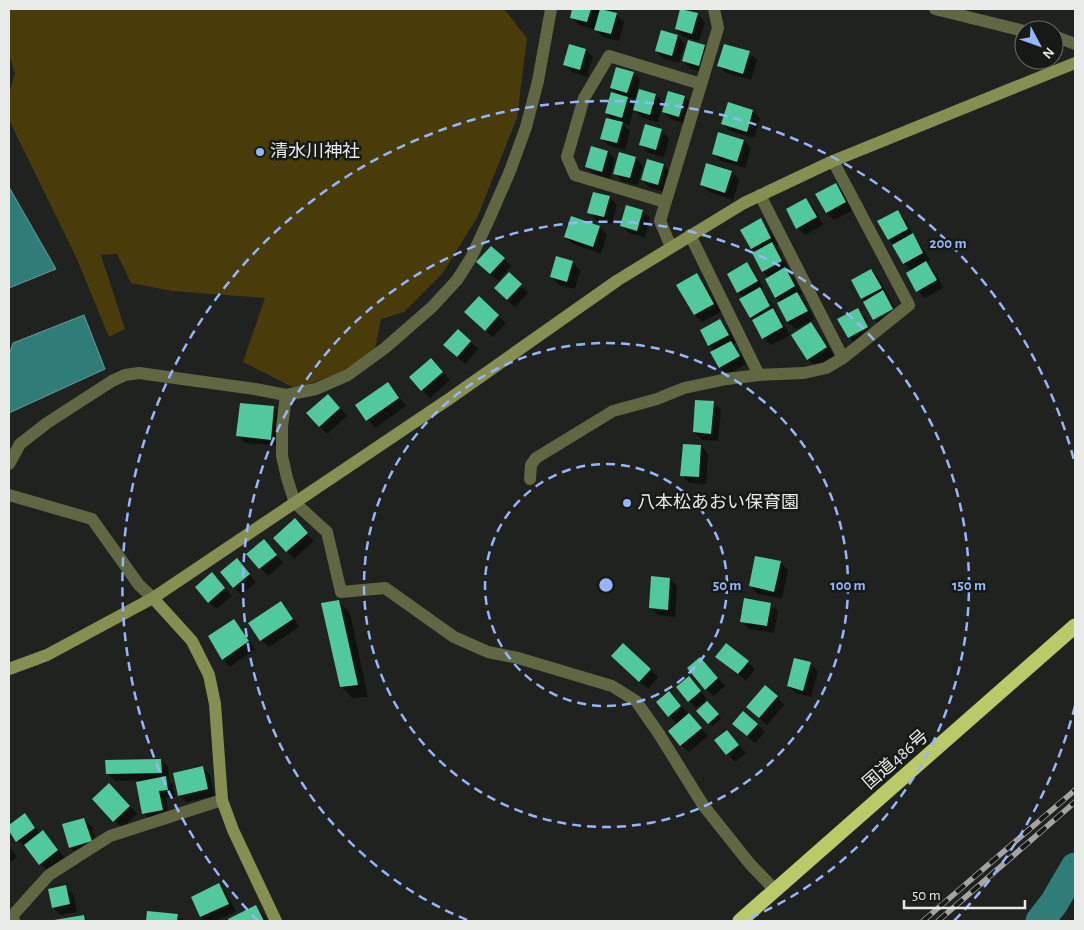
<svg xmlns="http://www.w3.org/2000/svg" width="1084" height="930" viewBox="0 0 1084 930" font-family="'Alegreya Sans','Noto Sans JP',sans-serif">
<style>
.green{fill:#493b0a}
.water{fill:#307c79;stroke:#679d9a}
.shadow{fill:#0007}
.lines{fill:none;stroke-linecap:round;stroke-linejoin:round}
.river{stroke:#307c79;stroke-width:29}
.building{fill:#52c89d}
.street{stroke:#616742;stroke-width:12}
.secondary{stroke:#858f52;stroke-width:12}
.highway{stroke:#baca68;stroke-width:15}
.rail-casing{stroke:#a2a5a2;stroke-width:5.5}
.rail{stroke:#161916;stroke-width:4;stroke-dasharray:11;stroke-linecap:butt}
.ring{fill:none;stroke:#95b6fd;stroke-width:2.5;stroke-dasharray:9 6}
.poi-dot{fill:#95b6fd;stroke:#161916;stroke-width:2}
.labels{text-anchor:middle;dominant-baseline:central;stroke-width:5;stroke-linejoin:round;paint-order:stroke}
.poi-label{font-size:18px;fill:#e8ebe8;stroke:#161916;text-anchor:start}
.street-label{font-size:18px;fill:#e8ebe8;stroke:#161916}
.centre{fill:#95b6fd;stroke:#161916;stroke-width:2.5}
.ring-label{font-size:15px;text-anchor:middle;font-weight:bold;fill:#95b6fd;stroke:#161916;stroke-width:5;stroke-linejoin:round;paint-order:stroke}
</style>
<rect width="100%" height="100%" fill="#1f221f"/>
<path class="green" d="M9,9h495l23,29 -10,80 -40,100 -35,56 -38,38 -23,7 -6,30 -31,22 -48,18 -53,-27 22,-64 -93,-7 -41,-8 -14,-29 -16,1 24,74 -16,8 -33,-80 -67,-137v-27l6,-20 -6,-18z"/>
<path class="water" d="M9,187l47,82 -47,19z
M84,315l21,54 -96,44v-58l4,-12z"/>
<path class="shadow" d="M574,9h25l17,5 8,8 -5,19 -16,-4 -7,-7 -17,-5 -8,-8z
M697,14l8,8 -6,19 -16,-4 -7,-8z
M677,36l8,8 -6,19 -15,-4 -8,-8z
M704,46l8,8 -6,19 -15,-4 -8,-8z
M586,50l7,7 -6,20 -15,-5 -8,-7z
M749,53l8,7 -6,20 -25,-7 -7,-8z
M633,73l7,7 -5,19 -9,-2 9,10 5,-16 16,4 7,8 -5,19 -16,-4 -8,-9 -5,16 -7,-2 8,8 -5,19 -16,-4 -8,-8 13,-17 -8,-8 15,-16 -9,-9z
M684,97l8,8 -6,19 -15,-5 -8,-7z
M729,103l24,8 7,7 -6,20 -24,-7 -8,-8z
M661,130l8,8 -5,19 -16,-4 -7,-8z
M744,141l7,7 -6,20 -24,-7 -8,-8z
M608,152l7,7 -5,20 -16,-5 -7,-7z
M620,154l16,4 7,8 -5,19 -16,-4 -7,-8z
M664,165l7,8 -5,19 -16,-4 -8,-8z
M732,172l7,8 -6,20 -24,-8 -8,-7z
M836,185l7,7 10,18 -19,10 -7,-7 -10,-18z
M610,197l7,8 -5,19 -16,-4 -7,-8z
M806,200l8,7 9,18 -18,10 -8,-7z
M642,211l8,7 -5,20 -16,-5 -8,-7z
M898,212l7,7 9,18 6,6 10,17 -4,3 8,7 9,18 -18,10 -8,-7 -5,-20 -8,-8 -25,-41z
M761,220l7,7 10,18 -3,2 4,4 10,18 -3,1 7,7 9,17 -3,2 6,5 9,18 -18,10 -8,-7 -9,-18 2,-2 -5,-5 -7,-19 -6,-6 -10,-18 3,-2 -4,-4z
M600,227l7,8 -6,19 -28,-10 -8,-7z
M504,259l7,7 -13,15 -12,-11z
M572,262l8,8 -5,19 -16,-4 -8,-8z
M747,264l8,8 9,17 -2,2 5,5 23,39 -19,10 -8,-7 -12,-21 -7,-19 -6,-6z
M871,270l8,8 16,29 -20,11v2l-11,-18 2,-1 -4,-3z
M697,275l7,7 17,30 -19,10 -7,-7 -17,-30z
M521,285l7,8 -13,14 -12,-11z
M896,309l-15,18 -6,-6z
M857,310l8,7 4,8 -20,11v2v-1z
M498,316l8,7 -13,14 -20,-17z
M720,321l8,7 8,14 -3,2 5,6 8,14 -19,11 -7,-8 -5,-16 -6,-6z
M811,323l8,8 15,24 -18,12 -8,-8z
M871,327l4,8 -19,10 -6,-7z
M470,341l8,8 -13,15 -12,-11z
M438,367l12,13 -20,18 -19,-21z
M388,384l18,22 -31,22 -18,-23z
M335,403l12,13 -20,18 -7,-8z
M713,403l8,7 -3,31 -16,-1 -8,-8z
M274,407l7,8 -3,31 -33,-3 -8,-8z
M701,446l7,8 -2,30 -17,-1 -7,-8z
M302,528l12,13 -20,18 -7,-8z
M271,548l12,15 -15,13 -20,-22z
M237,560l19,22 -15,13 -7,-8z
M780,562l8,8 -6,29 -24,-5 -8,-8z
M670,579l7,7 -2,31 -17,-2 -7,-7z
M219,582l13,14 -16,13 -7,-7z
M338,601l12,12 18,84 -16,1 -11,-12z
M281,603l7,7 11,17 -30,20 -8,-7z
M770,604l8,7 -4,22 -25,-4 -8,-8z
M233,620l8,8 14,21 -25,18 -7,-8z
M717,656l31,6 7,7 -9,12z
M620,664l31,5 7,8 -10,12z
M810,664l8,7 -7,26 -15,-4 -8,-7z
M707,666l18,20 -11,10 -8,-7z
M696,685l11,14 -2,2 16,17 -9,9 -15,-16 8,-7 -2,-1 -7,5 -7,-7z
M777,697l7,8 -17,20 -12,-11z
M677,701l31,35 -19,16 -8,-7 -4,-21 -19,-22z
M757,724l8,8 -10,11 -14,-12z
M727,731l19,22 -11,9 -19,-21z
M161,760l7,7 1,13 4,5 2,12 -9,1 3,19 -18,4 -8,-8 -6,-33 -22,1 -8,-8z
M203,768l7,7 5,21 -29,6 -7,-7z
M117,792l20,22 -15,14 -28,-29z
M24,815l17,19 2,-2 8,8 14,18 -18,13 -20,-25 -2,2 -16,-19v-3z
M84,819l8,8 6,22 -20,6 -8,-8z
M9,846l8,11 -8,6z
M219,885l7,7 10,20 -21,9h-9l-5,-4 -9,-20z
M66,887l7,7 4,18 -17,3 -7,-8z
M256,907l7,7 4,7h-37l-1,-2z
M148,912l29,3 7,6h-37z
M83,916l6,5h-33z"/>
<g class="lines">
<path class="river" d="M1040,921l14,-18 21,-36"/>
</g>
<path class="building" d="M572,9h19l-4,13 -17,-4z
M600,9l17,4 -6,21 -17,-4z
M680,9l18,4 -6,21 -17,-5z
M661,30l17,5 -6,21 -17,-5z
M688,40l17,5 -6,21 -17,-5z
M569,44l17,5 -6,21 -17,-5z
M724,44l26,7 -7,23 -26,-8z
M616,67l18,5 -7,21 -17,-5z
M639,89l17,5 -6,21 -17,-5z
M668,91l17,5 -6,21 -17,-5z
M611,92l17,5 -6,21 -17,-5z
M728,102l25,8 -6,22 -26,-8z
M606,118l17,4 -6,21 -17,-4z
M645,124l17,5 -6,21 -17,-5z
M718,132l26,8 -7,22 -25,-8z
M591,146l17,5 -6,21 -17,-5z
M619,152l17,5 -6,21 -17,-4z
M647,159l17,5 -6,21 -17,-5z
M706,163l26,8 -7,22 -25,-8z
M836,183l10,19 -20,11 -11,-19z
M593,192l17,4 -6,21 -17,-4z
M806,198l11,19 -21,12 -10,-20z
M626,205l17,5 -6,21 -17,-5z
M898,210l10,19 -20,11 -11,-19z
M571,216l29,10 -7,21 -29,-10z
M761,218l10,20 -20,11 -11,-19z
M913,233l10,20 -20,11 -11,-19z
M772,242l10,19 -20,11 -10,-19z
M491,246l14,12 -15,16 -14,-12z
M556,256l17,5 -6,21 -17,-5z
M926,261l11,19 -21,12 -10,-19z
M747,262l11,19 -21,12 -10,-19z
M785,267l10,19 -20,12 -10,-19z
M871,269l11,19 -21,11 -10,-19z
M509,272l13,12 -15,16 -13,-12z
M697,273l17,31 -20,11 -18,-30z
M760,287l10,19 -20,12 -11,-19z
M883,290l10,19 -20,11 -10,-18z
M797,292l11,19 -21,11 -10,-19z
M479,296l20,19 -14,16 -21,-19z
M773,308l10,19 -21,12 -10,-19z
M858,308l10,19 -20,11 -11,-19z
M720,319l9,16 -21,11 -8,-16z
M811,322l16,25 -20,13 -16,-25z
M458,329l13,12 -14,16 -14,-12z
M731,341l9,15 -21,12 -9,-16z
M431,358l12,14 -22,19 -12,-14z
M388,382l11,16 -33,23 -11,-16z
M328,394l12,14 -21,19 -13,-14z
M695,400l19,1 -3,33 -18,-2z
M240,403l34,3 -3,34 -35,-4z
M683,444l18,1 -2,32 -19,-1z
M295,518l13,15 -22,19 -13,-14z
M264,539l13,16 -18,14 -13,-15z
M755,556l26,5 -7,31 -25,-6z
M237,558l13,16 -17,14 -13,-16z
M212,572l13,16 -17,15 -13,-16z
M651,576l19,2 -2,32 -19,-2z
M744,598l27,5 -4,23 -27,-4z
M339,600l19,85 -18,2 -19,-84z
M281,601l12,18 -33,22 -12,-18z
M234,619l15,22 -27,19 -14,-24z
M623,643l28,26 -12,13 -28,-26z
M726,643l23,18 -11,13 -23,-17z
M700,657l18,21 -13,12 -18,-22z
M794,658l17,4 -8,29 -16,-5z
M689,676l12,15 -13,11 -12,-15z
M765,685l13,11 -19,22 -13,-11z
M669,691l12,15 -13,11 -12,-15z
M707,701l12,13 -11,10 -12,-13z
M743,711l15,13 -11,12 -15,-12z
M689,713l13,15 -22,18 -12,-15z
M727,730l12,15 -13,10 -12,-15z
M161,759l1,14 -56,1 -1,-14z
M203,766l5,23 -30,7 -5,-23z
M166,776l2,14 -9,1 4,19 -21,4 -6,-32z
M109,783l21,23 -17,16 -21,-23z
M25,813l10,15 -19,14 -7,-11v-6z
M84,818l8,23 -23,7 -7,-24z
M43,830l15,20 -19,15 -15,-20z
M219,883l10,21 -29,13 -9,-20z
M66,885l4,19 -18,4 -4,-19z
M256,905l8,16h-35l-1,-2z
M147,911l31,3 -1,7h-31z
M84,915l1,6h-31v-1z"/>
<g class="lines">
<path class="street" d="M935,9l89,22
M1054,36l21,8
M760,195l83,163
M665,202l-90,-27 -8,-18 17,-59 25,-42 92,28
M690,235l69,140
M671,247l-11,-26 58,-193 -4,-19
M286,395l-4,32v29l5,22 8,25 32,29 14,60 44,-4 69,49 34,15 30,6 94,28 24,15 23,33 44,71 47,59 25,26
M9,464l11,-20 27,-21 65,-42 13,-6 14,-2 116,16 31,6 30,-6 32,-14 37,-27 47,-41 25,-27 14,-22 19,-41 20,-46 16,-44 12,-46 13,-72
M530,479l1,-14 5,-7 77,-47 44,-12 27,-11 43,-9 32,-4 45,-2 22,-5 17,-10 66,-53 -76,-144
M9,495l83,24 47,66 14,13
M14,921l-1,-6 36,-40 61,-39 112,-36"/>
<path class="secondary" d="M153,598l39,43 17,34 6,29 7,96 11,30 43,91
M9,669l38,-14 106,-57 296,-199 169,-119 126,-77 89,-42 242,-98"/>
<path class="highway" d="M740,921l335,-295"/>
<defs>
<path id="rail" d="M923,921l152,-131
M938,921l137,-119"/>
</defs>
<use href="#rail" class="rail-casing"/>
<use href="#rail" class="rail"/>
</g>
<g class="ring">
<circle cx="606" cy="585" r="121"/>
<circle cx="606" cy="585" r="242"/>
<path d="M467 920A363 363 0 1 1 745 920"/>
<path d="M1075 706A484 484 0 0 1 954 921M258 921A484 484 0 1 1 1075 464"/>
</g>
<g class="poi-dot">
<circle cx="260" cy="152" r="5"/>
<circle cx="627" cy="503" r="5"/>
</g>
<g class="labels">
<g class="poi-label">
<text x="270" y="152">清水川神社</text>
<text x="637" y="503">八本松あおい保育園</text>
</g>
<g class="street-label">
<text transform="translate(896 760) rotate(-41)">国道486号</text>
</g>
</g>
<circle cx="606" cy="585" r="8" class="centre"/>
<g class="ring-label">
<text x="948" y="248">200 m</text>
<text x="727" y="590">50 m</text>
<text x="848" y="590">100 m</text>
<text x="969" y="590">150 m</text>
</g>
<rect width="1084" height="930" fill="none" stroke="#e8ebe8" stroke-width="20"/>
<g transform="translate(1039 45) rotate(131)"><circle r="24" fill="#161916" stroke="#6a6d6a"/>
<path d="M0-4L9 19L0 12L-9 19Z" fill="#95b6fd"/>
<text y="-8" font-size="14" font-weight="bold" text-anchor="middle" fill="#e8ebe8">N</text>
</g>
<path d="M904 900v8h121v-8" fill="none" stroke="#e8ebe8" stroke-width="2.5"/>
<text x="912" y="900" font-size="15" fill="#e8ebe8" stroke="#161916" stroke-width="4" paint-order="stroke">50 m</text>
</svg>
